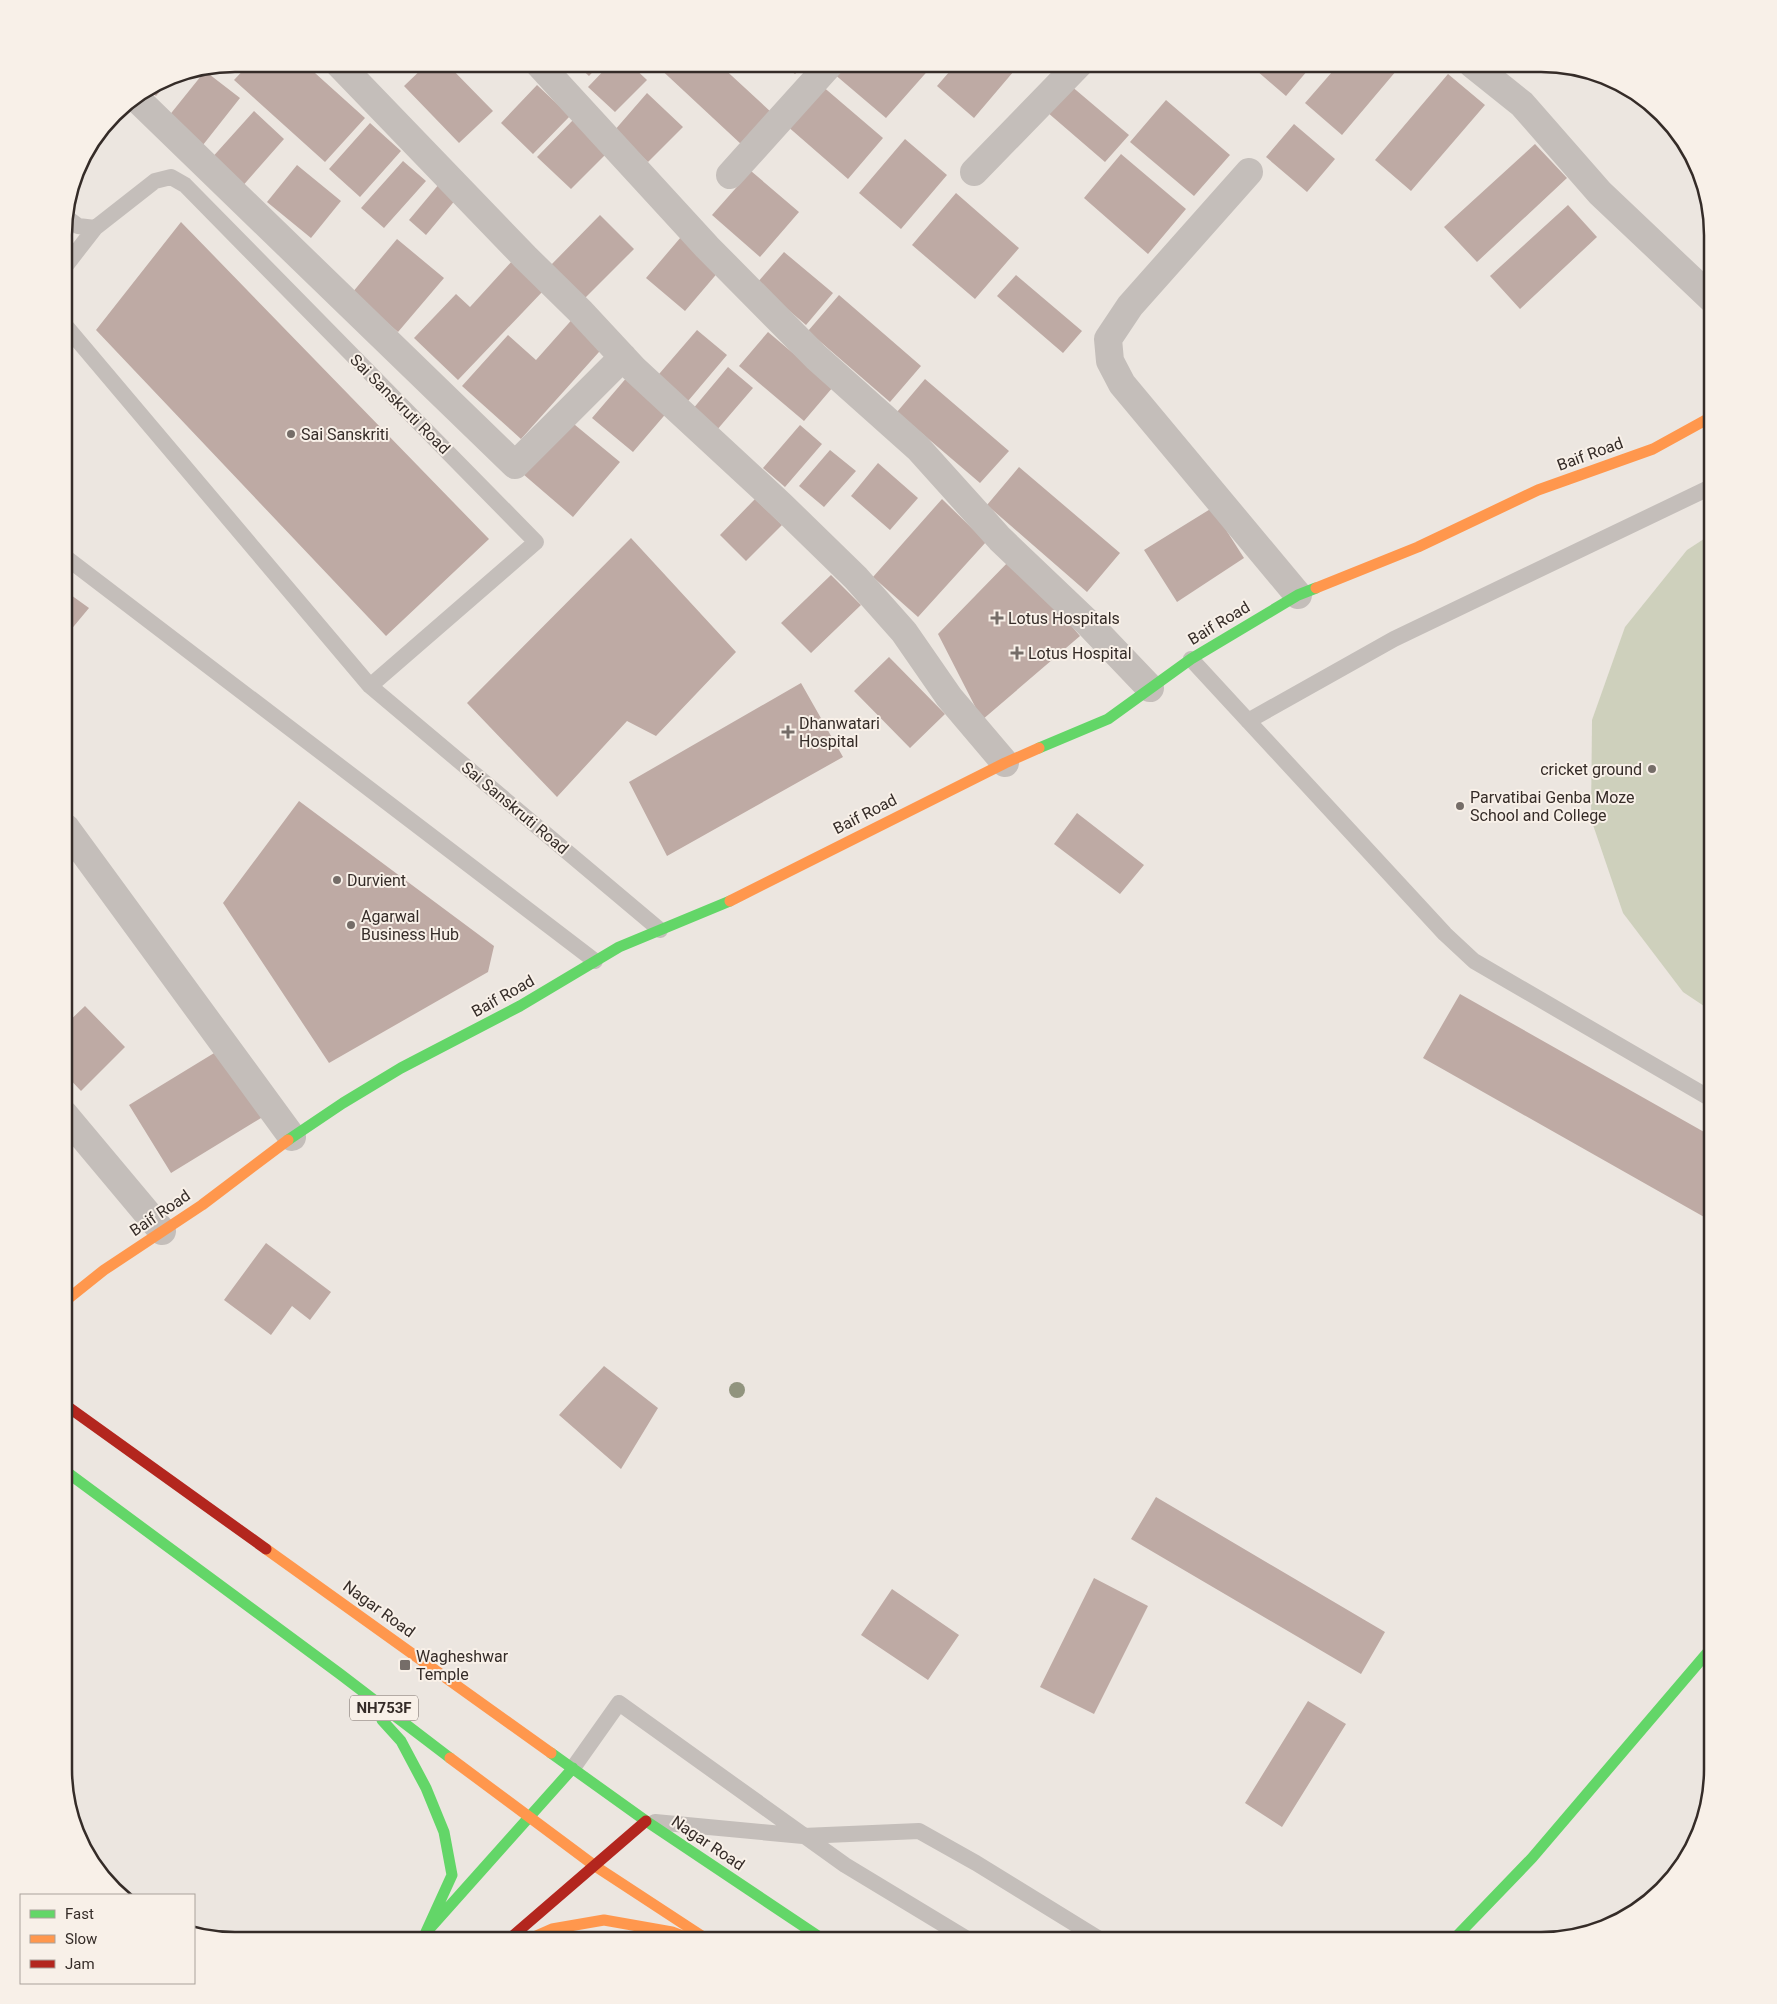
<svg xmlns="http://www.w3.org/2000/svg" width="1777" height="2004" viewBox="0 0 1777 2004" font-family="Roboto,sans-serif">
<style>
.green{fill:#ced0bc}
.building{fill:#beaaa4}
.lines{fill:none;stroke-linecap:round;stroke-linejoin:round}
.lane{stroke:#c4beba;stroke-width:16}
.street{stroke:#c4beba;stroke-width:28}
.fast{stroke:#63d668;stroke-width:11}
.slow{stroke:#ff974d;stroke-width:11}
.jam{stroke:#b3261e;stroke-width:11}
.tree{fill:#91947e}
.poi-dot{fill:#756d68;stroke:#f8f0e8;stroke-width:2}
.labels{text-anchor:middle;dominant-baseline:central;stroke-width:4;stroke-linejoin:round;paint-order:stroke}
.shield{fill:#f8f0e8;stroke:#706762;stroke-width:1}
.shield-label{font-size:15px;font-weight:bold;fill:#352c28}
.street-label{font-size:16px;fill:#352c28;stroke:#f8f0e8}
.poi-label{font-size:16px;fill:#352c28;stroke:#f8f0e8;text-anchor:start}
.rim{fill:none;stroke:#352c28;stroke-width:2.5}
</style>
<rect width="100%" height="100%" fill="#ece6e0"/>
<path class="green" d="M1713,533v479l-30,-20 -60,-79 -32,-94 1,-99 33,-93 62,-77z"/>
<path class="building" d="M249,64h56l60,54 -40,44 -91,-82z
M427,64h20l46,47 -34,32 -55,-57z
M576,64h24l-11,12z
M610,64h20l17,16 -32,32 -27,-25z
M655,64h64l53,49 -30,32z
M783,64h22l-10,10z
M840,64h90l2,2 -46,52 -53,-45z
M956,64h64l-46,54 -37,-32z
M1249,64h64l-27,32z
M1339,64h63l-60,71 -37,-32z
M205,71l35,27 -41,52 -35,-28z
M1448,74l37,31 -74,86 -36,-31z
M173,76l-17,20 -7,-6 21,-13z
M537,85l33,31 -37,38 -32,-31z
M821,85l62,53 -35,41 -62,-54z
M1070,85l59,50 -24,27 -58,-50z
M647,93l36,34 -35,35 -34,-31z
M1166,100l64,55 -36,41 -64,-54z
M254,111l30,28 -44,50 -31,-28z
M574,119l34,33 -37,37 -34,-32z
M370,123l31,28 -41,46 -31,-28z
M1294,124l41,35 -28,33 -41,-35z
M905,139l42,36 -46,54 -42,-36z
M1535,144l32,34 -90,84 -33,-35z
M1121,154l65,55 -38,45 -64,-56z
M403,161l23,20 -42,47 -23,-20z
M297,165l44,36 -30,37 -44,-36z
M751,171l48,41 -39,45 -48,-42z
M440,183l17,15 -31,37 -17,-15z
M956,193l63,55 -44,51 -63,-54z
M1568,205l29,32 -77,72 -30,-33z
M600,215l34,34 -50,50 -34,-33z
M181,222l308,317 -103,97 -290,-306z
M681,237l39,33 -35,41 -39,-33z
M397,239l47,39 -46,54 -46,-39z
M784,252l49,41 -27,32 -49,-42z
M513,260l31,30 -86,90 -44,-42 42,-44 14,13z
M1016,275l66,56 -19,22 -66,-57z
M839,295l82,71 -31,36 -82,-71z
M576,315l31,28 -86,96 -59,-53 46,-51 28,25z
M697,330l30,25 -44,52 -30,-26z
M768,332l65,55 -29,34 -65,-55z
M728,367l25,21 -37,43 -24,-21z
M628,376l41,34 -36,42 -41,-34z
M925,379l84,72 -29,32 -83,-71z
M569,420l51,42 -47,55 -50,-43z
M800,425l22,19 -37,43 -22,-19z
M830,450l26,21 -32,36 -25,-21z
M878,463l40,35 -28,32 -39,-34z
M1019,467l101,86 -33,39 -100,-87z
M755,499l27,26 -36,36 -26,-26z
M942,499l44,43 -68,75 -45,-40z
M1212,508l32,50 -67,44 -33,-52z
M631,538l105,114 -80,84 -29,-15 -70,76 -90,-94z
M1013,557l67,79 -98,84 -44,-86z
M831,575l30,30 -50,48 -30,-30z
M64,590l25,18 -25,30z
M889,657l56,57 -35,34 -56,-57z
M801,683l42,74 -176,99 -38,-74z
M299,801l195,145 -6,26 -159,91 -106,-160z
M1077,813l67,52 -24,29 -66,-50z
M1460,994l253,143v85l-290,-164z
M85,1006l40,41 -44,44 -17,-18v-47z
M224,1047l42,68 -95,58 -42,-68z
M266,1243l65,49 -21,28 -18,-14 -21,29 -47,-35z
M604,1366l54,42 -37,61 -62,-54z
M1156,1497l229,135 -24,42 -230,-135z
M1094,1578l54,28 -54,108 -54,-27z
M892,1589l67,46 -31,45 -67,-45z
M1308,1701l38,23 -64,103 -37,-24z"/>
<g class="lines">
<path class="lane" d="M66,217l12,9 17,2 60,-47 16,-4 14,8 351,357 -166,144
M64,268l31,-40
M64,324l306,362 290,244
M64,556l531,405
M1191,659l254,275 29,27 239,139
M1248,721l146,-82 319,-153
M573,1768l46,-65 226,162 124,75
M655,1822l148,14 116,-5 57,32 125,77"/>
<path class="street" d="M339,64l186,193 56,55 53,57 147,136 75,73 48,54 45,65 56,66
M539,64l168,183 109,110 102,91 82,91 87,83 63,66
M1472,64l50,40 78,89 113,107
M136,98l379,367 108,-108
M974,172l105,-108
M1249,172l-119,134 -22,33 2,22 12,23 176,211
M730,175l100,-111
M64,830l2,-2 226,309
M64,1114l98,117"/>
<path class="fast" d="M1039,748l69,-29 83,-60 107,-64 18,-7
M288,1140l55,-37 58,-35 119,-62 99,-59 111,-46
M64,1470l276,204 110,84
M382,1720l19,21 25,47 18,44 8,43 -26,57
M551,1753l95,68 178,119
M431,1927l142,-159
M1453,1940l79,-82 181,-212"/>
<path class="slow" d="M1316,588l102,-41 120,-57 115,-41 60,-33
M730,901l275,-138 34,-15
M64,1302l40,-32 98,-65 86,-65
M266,1549l285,204
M450,1758l145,108 113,74
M527,1940l25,-11 52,-9 68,12 18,7"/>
<path class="jam" d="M64,1404l202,145
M508,1940l138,-119"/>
</g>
<circle class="tree" cx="737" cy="1390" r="8"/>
<g class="poi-dot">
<circle cx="291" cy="434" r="5"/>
<path d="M994.5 610.5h5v5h5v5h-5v5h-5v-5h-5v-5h5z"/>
<path d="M1014.5 645.5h5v5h5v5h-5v5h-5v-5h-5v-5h5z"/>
<path d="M785.5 724.5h5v5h5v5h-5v5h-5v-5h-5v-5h5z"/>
<circle cx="1652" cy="769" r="5"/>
<circle cx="1460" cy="806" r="5"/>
<circle cx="337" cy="880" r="5"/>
<circle cx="351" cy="925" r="5"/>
<rect x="399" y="1659" width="12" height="12" rx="2.5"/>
</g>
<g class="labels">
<rect class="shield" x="350" y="1695.5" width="68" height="25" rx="4"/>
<g class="shield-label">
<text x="384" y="1708">NH753F</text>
</g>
<g class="street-label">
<text transform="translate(400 404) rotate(45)">Sai Sanskruti Road</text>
<text transform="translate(1590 454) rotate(-20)">Baif Road</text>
<text transform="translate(1219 623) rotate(-31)">Baif Road</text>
<text transform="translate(515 808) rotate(40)">Sai Sanskruti Road</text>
<text transform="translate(865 814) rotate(-27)">Baif Road</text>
<text transform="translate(503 996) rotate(-29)">Baif Road</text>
<text transform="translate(160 1213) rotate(-34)">Baif Road</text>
<text transform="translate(379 1609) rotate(36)">Nagar Road</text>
<text transform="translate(708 1843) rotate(34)">Nagar Road</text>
</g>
<g class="poi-label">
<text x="301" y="434">Sai Sanskriti</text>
<text x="1008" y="618">Lotus Hospitals</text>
<text x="1028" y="653">Lotus Hospital</text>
<text x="799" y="723">Dhanwatari<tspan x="799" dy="18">Hospital</tspan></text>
<text x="1642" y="769" text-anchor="end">cricket ground</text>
<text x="1470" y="797">Parvatibai Genba Moze<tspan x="1470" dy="18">School and College</tspan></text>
<text x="347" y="880">Durvient</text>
<text x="361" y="916">Agarwal<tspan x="361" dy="18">Business Hub</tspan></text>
<text x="416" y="1656">Wagheshwar<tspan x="416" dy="18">Temple</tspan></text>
</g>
</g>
<path d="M0 0H1777V2004H0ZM235 72H1541A163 163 0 0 1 1704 235V1769A163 163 0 0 1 1541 1932H235A163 163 0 0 1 72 1769V235A163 163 0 0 1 235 72Z" fill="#f8f0e8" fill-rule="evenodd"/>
<path class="rim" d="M235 72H1541A163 163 0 0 1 1704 235V1769A163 163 0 0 1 1541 1932H235A163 163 0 0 1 72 1769V235A163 163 0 0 1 235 72Z"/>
<rect x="20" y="1894" width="175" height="90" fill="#f8f0e8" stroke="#aaa29b"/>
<rect x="30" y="1910" width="25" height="8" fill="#63d668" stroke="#aaa29b"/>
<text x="65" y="1919" font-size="15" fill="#352c28">Fast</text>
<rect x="30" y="1935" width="25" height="8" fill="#ff974d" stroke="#aaa29b"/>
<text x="65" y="1944" font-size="15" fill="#352c28">Slow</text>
<rect x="30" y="1960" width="25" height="8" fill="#b3261e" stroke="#aaa29b"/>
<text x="65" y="1969" font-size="15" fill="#352c28">Jam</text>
</svg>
